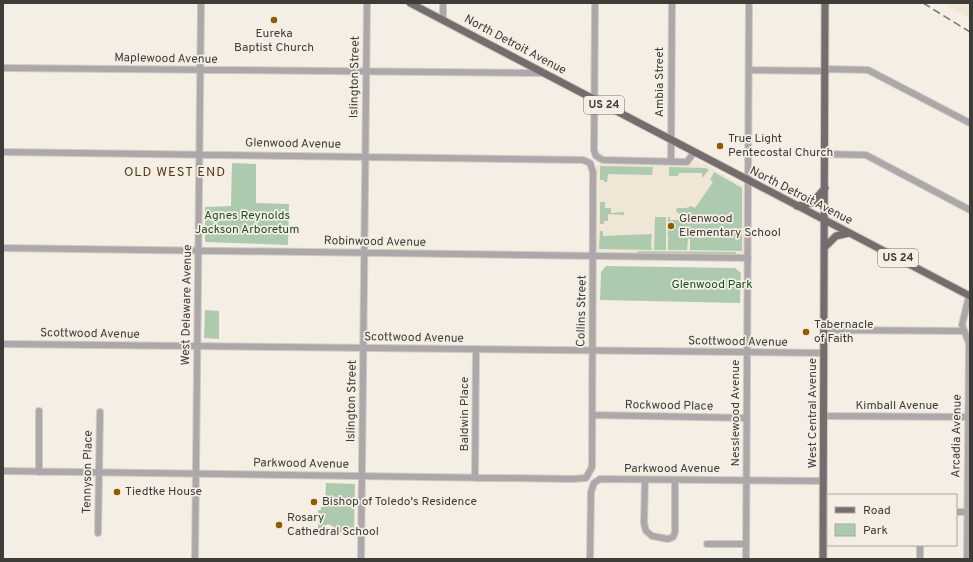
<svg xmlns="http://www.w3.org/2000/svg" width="973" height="562" viewBox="0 0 973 562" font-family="Overpass,sans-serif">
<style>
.built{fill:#efe6d5}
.green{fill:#adcaae}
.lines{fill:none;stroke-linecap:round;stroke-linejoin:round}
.minor-casing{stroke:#d0cac2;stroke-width:8}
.major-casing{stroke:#d0cac2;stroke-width:9}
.minor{stroke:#aca7a8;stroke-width:6}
.major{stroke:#756c6d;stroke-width:7}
.rail{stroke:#797670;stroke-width:1.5;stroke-dasharray:8 4;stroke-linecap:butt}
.poi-dot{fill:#8b5c01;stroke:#f4eee5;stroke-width:1.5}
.labels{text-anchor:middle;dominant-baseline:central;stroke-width:3.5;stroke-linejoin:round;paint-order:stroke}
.shield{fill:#f4eee5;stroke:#75716c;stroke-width:1}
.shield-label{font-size:11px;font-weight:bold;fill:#3e3c38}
.poi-label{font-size:12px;fill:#3e3c38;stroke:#f4eee5;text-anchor:start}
.street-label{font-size:12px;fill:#3e3c38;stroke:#f4eee5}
.park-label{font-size:12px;fill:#195021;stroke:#f4eee5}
.neighbourhood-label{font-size:13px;letter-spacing:1px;fill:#513916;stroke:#f4eee5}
</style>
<rect width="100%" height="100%" fill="#f4eee5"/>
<path class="built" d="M944,3h26v16z
M696,160l11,5 38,22 -1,68 -147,-3 -1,-85 6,-4 87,1z"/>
<path class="green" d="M232,163l24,1v39l33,1 -1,41 -83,-3v-35l26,-1z
M600,166l53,1 -1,8 -44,-1 -1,8h-3v-2h-4z
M669,167l37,1 3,2 -7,8v-5h-23l-1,3h-9z
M714,172l28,16v63l-52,-1v-11h-2l-1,11h-19v-10l2,-1h-2v-22h2v3h10l1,-4 -5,-5 1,-3h9l5,-2 4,2 18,-26 -3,-2z
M600,202h5v6h6v5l13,-1v3l-16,-1v7h-4v3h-4z
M655,217h11v33h-12z
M600,231h3v5l49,-2 -1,12 1,4 -53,-1z
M638,251l98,1v3l-99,-2z
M606,266l129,2 6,5 -1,30 -140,-3 1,-28z
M205,310l14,1v28l-15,-1z
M326,483l29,1 -1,49 -18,-1 -2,-5 -6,-3 -10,6v-20h3v-3h4z"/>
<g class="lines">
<defs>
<path id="minor" d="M595,3l-1,147 2,6 7,4 84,2 7,-10
M443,20v-17
M3,68l540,5
M826,69l42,1 102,53
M749,70l77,1
M3,152l580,8 7,3 3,9 -1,295 -6,11 -14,1 -569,-8
M825,154l41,1 104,55
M671,161l1,-158
M3,248l745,10
M824,330l140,1
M3,344l821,9
M592,415l155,3
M824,416l146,1
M39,472v-61
M475,478l1,-129
M645,480l-1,43 2,8 6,5 16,3 5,-2 2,-5v-52
M956,512h14
M98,533l2,-121
M707,544h39
M195,559l6,-556
M361,559l6,-556
M590,559l1,-67 3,-9 6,-4 223,2
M746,559l3,-556
M920,559v-14
M967,559l2,-216 -7,-18 7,-29"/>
<path id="major" d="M410,3l560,293
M797,206l15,-3 13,-15
M825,247l11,-11 13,-3
M823,559l2,-556"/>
</defs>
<use href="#minor" class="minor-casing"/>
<use href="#major" class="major-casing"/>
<use href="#minor" class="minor"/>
<use href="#major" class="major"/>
<path class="rail" d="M923,3l47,29"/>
</g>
<g class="poi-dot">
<circle cx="274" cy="20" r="4"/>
<circle cx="720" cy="146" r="4"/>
<circle cx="671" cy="226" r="4"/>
<circle cx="806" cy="332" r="4"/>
<circle cx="117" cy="492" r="4"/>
<circle cx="314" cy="502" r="4"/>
<circle cx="279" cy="525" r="4"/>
</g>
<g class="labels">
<g class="shield">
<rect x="584" y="96" width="40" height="18" rx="3"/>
<rect x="878" y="249" width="40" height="18" rx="3"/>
</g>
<g class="shield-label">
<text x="604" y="105">US 24</text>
<text x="898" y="258">US 24</text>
</g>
<g class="poi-label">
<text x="274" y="34" text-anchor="middle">Eureka<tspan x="274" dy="14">Baptist Church</tspan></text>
<text x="728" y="139">True Light<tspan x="728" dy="14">Pentecostal Church</tspan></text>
<text x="679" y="219">Glenwood<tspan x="679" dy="14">Elementary School</tspan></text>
<text x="814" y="325">Tabernacle<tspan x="814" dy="14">of Faith</tspan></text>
<text x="125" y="492">Tiedtke House</text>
<text x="322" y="502">Bishop of Toledo's Residence</text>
<text x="287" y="518">Rosary<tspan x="287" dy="14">Cathedral School</tspan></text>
</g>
<g class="street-label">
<text transform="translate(515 45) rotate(28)">North Detroit Avenue</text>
<text transform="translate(166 59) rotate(1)">Maplewood Avenue</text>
<text transform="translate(355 77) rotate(-89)">Islington Street</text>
<text transform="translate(660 82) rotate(-90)">Ambia Street</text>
<text transform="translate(293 144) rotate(1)">Glenwood Avenue</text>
<text transform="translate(801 196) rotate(27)">North Detroit Avenue</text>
<text transform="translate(375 242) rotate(1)">Robinwood Avenue</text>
<text transform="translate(187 305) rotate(-89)">West Delaware Avenue</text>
<text transform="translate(582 311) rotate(-89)">Collins Street</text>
<text transform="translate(90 334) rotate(1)">Scottwood Avenue</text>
<text transform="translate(414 338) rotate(1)">Scottwood Avenue</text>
<text transform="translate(738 342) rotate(1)">Scottwood Avenue</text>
<text transform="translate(352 401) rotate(-89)">Islington Street</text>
<text transform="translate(669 406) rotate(1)">Rockwood Place</text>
<text x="897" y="406">Kimball Avenue</text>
<text transform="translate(736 413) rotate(-90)">Nesslewood Avenue</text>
<text transform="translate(813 413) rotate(-90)">West Central Avenue</text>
<text transform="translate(465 414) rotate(-90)">Baldwin Place</text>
<text transform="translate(957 436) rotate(-89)">Arcadia Avenue</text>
<text transform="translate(301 464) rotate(1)">Parkwood Avenue</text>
<text x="672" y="469">Parkwood Avenue</text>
<text transform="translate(88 472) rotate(-89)">Tennyson Place</text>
</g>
<g class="park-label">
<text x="247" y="216">Agnes Reynolds<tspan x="247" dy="14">Jackson Arboretum</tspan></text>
<text x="712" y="285">Glenwood Park</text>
</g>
<g class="neighbourhood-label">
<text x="175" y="173">OLD WEST END</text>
</g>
</g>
<rect width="973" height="562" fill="none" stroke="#3e3c38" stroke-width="8"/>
<rect x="827" y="494" width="130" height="52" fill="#f4eee5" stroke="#aba7a0"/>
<rect x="835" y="507" width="20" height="6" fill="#756c6d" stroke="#aba7a0"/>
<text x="863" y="514" font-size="12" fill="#3e3c38">Road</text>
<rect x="835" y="524" width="20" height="12" fill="#adcaae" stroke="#aba7a0"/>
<text x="863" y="534" font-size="12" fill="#3e3c38">Park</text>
</svg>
